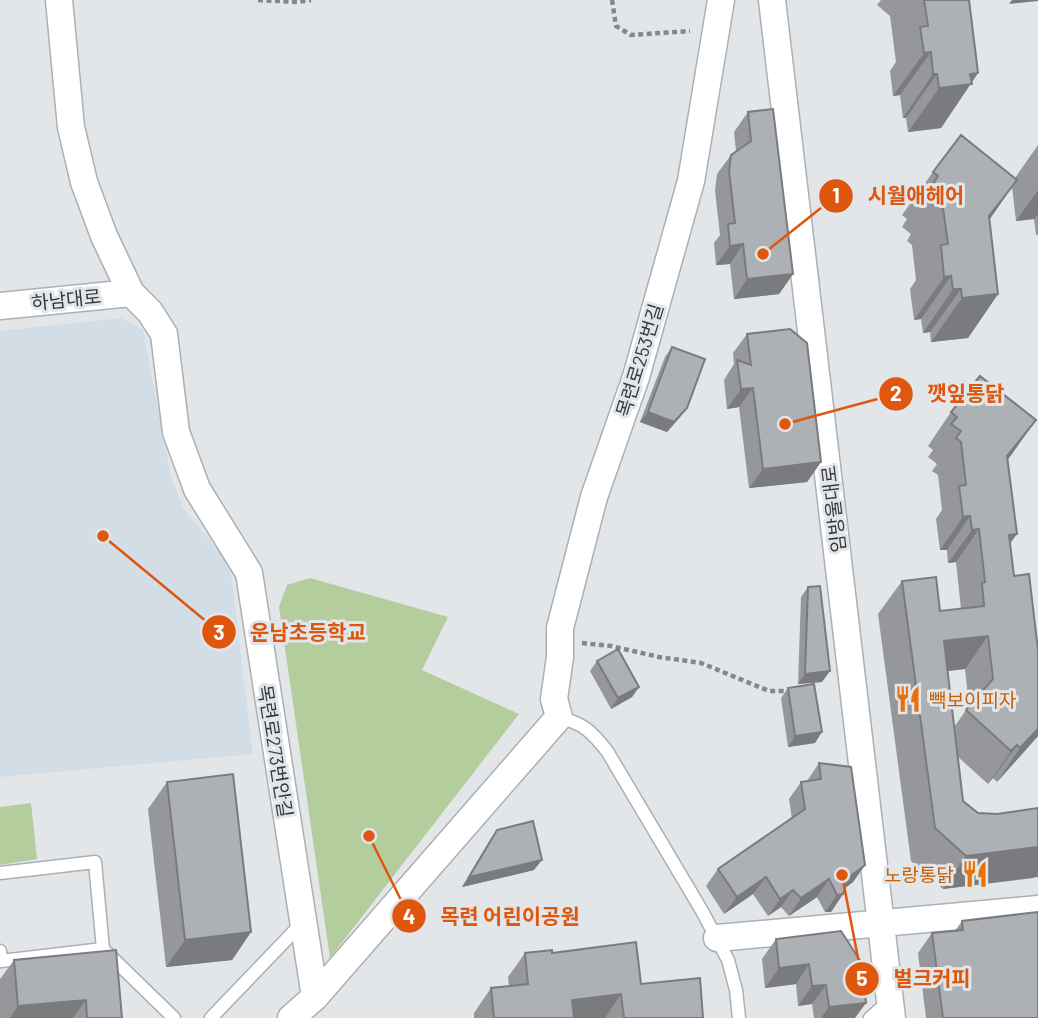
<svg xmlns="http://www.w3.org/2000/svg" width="1038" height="1018" viewBox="0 0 1038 1018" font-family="Barlow,'Noto Sans KR',sans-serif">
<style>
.built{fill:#d2dde6}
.green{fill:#b4cd9d}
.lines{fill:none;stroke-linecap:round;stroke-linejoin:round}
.lane-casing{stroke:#acafb3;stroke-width:15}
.street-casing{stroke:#acafb3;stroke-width:29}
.path{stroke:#85878a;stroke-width:4.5;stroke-dasharray:5 3.5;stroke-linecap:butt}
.lane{stroke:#fff;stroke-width:12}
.street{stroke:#fff;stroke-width:26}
.wall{fill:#95979b;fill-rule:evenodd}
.shaded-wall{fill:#797b7e}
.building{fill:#adb0b4;stroke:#797b7e;stroke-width:2}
.labels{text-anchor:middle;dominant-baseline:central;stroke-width:6;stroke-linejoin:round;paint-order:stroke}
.street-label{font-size:19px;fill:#38393b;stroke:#e2e6e9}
.food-label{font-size:19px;fill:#c56008;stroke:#e2e6e9;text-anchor:start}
.leader{fill:none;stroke:#df570e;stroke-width:2.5}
.callout-dot{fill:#df570e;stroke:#e2e6e9;stroke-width:2.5}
.mark-label{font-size:21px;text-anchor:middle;font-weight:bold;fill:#fff}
.callout-label{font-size:21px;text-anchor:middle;font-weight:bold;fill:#df570e;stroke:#e2e6e9;stroke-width:6;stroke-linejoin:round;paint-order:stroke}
</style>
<rect width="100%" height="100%" fill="#e2e6e9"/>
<path class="built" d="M121,318l22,12 28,147 12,31 47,57 23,189 -253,23v-446z"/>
<path class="green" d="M310,578l138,39 -26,53 97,44 -189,244 -51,-351 8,-22z
M31,803l6,56 -37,6v-58z"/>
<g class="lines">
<defs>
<path id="lane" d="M559,717c25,7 32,14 48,34l95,160 26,49 8,30 3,28
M0,873l95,-11 8,87 71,69
M0,951l1,10 102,-12
M211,1018l92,-96
M870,1018l18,-16"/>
<path id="street" d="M59,0l12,127 13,55 20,54 27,57 19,19 14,22 12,98 21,57 52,84 66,424
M772,0l120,1018
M0,306l131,-13
M717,938l321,-29
M291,1018l24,-21 244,-280 -5,-18 6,-42v-29l34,-131 42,-120 55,-196 30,-181"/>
</defs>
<use href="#lane" class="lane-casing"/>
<use href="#street" class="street-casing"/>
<path class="path" d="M258,0l39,2 14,-2
M612,0l4,26 15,9 59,-4
M582,643l29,3 48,11 42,6 68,28h21"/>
<use href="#lane" class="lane"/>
<use href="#street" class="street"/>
</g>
<path class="wall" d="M881,0h88l9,73 -37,55 -33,4 -2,-14h-3l-3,-23 -7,1 -3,-25 6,-9 -6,-46 -13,-11z
M748,112l45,162 -14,20 -45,5 -4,-35 -14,1 -2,-22 6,-8 -5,-44 2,-17 14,-19 5,-4 -2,-19z
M1038,145v90h-2l-2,-16 -18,2 -4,-34 -23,33 9,74 -30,44 -37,4 -1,-10 -7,1 -2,-14 -7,1 -4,-31 6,-9 -4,-35 -5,-4 4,-7 -9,-7 5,-8 -5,-4 31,-43 82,6z
M747,334l74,128 -14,20 -58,6 -10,-81 -12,2 -3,-29 10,-16 -1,-11z
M672,347l15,61 -8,10 -12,14 -27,-10 25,-65z
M951,412l61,42 -5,6 3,83 4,33 24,74v86l-41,46 -4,-4 -5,6 -31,-28 6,45 71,77 -91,11 -32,-28 -33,-247 24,-33 38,30 21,-2 -5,-47 -8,1 -1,-13h-7l-4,-31 6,-9 -4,-35 -6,-4 5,-7 -9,-7 5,-7 -5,-4zM965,669l4,37 -15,21 -7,-56z
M808,587l14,95 -24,2 3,-87z
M597,661l42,26 -7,10 -21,12 -21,-38z
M788,688l27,55 -27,4 -7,-49z
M819,763l46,102 -12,17 -8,6 -2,6 -12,18h-6l-8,-15 -28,19 -8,-9 -13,9 -15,-22 -29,20 -18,-28 12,-17 74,-50 -3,-20 12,-17 6,-1z
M167,782l84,150 -19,28 -66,7 -18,-158z
M497,830l37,40 -72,17 28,-47z
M962,921l76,97h-112l-8,-65 14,-20 23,-2z
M841,931l14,87h-41l-2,-14 -14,2 -2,-22 -31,4 -3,-29 14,-20z
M525,953h27l89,31 62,34h-229v-5l17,-25 18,-2 -1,-9z
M14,960l108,58h-122v-39z"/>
<path class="shaded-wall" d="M1012,0h26v1l-29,3z
M931,52l-31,43 -7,1 31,-43z
M978,73l-37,55 -33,4 31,-44 31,-14z
M933,74h4l-31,44h-3z
M1017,180l-30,43 2,-7z
M1038,190v24l-4,5 -18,2z
M743,244l-13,20 -14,1 14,-19z
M793,274l-14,20 -45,5 13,-20z
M951,276l-30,43 -7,1 30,-43z
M953,289h8l-31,43 -7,1z
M998,294l-30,44 -37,4 31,-44z
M753,388l-14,19 -12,2 14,-20z
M687,408l-8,10 -12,14 -27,-10 8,-10z
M1036,420l-24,34 -28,36 23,-34z
M821,462l-14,20 -58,6 14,-19z
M970,516l-23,34h-7l23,-33z
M979,529l-23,33 -8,1 24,-33z
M1017,534l-24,33 16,-32z
M988,636l-23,33 -44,5 23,-33z
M830,671l-8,11 -24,2 7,-10z
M639,687l-7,10 -21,12 7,-11z
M1038,729v7l-41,46 23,-34z
M822,732l-7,11 -27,4 7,-11z
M1017,745l-24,33 -5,6 23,-33z
M1038,847v30l-95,12 23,-33z
M542,860l-8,10 -72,17 7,-10z
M865,865l-12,17 -18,14 13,-18z
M766,877l-13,17 -29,20 13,-17z
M829,879l-12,18 -28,19 12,-18z
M793,890l-12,17 -13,9 12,-17z
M843,894l-12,18h-6l12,-17z
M251,932l-19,28 -66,7 19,-27z
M809,964l-13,20 -31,4 14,-20z
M826,985l-14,19 -14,2 14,-20z
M621,994l-16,24h-46l13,-18z
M86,1000l-13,18h-63l8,-12z
M866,1003l-11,15h-34l8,-11z"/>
<path class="building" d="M924,0h45l9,73 -8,1 2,10 -33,4 -2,-14h-4l-2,-22 -7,1 -4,-26 8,-1z
M773,109l20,165 -46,5 -4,-35 -13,2 -2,-22 7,-1 -6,-52 2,-16 20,-14 -3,-29z
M961,135l56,45 -28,36 9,78 -36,4 -1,-9h-8l-2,-13 -7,1 -3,-32 7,-1 -6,-43 -5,-3 5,-7 -9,-7 5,-8 -5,-4z
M790,329l17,14 14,119 -58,7 -10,-81 -12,1 -4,-29 14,5 -4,-31z
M672,347l33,12 -18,49 -13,14 -26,-10z
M980,376l56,44 -29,36 10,78 -8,1 5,41 15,-2 9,76v79l-18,19 -3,-3 -6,6 -45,-41 27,-31 -5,-43 -44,5 19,160 15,12 19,1 41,-6v39l-72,9 -31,-28 -33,-247 34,-4 4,34 44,-5 -2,-23 3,-1 -6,-53 -7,1 -2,-14 -7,1 -4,-31 7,-1 -5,-43 -5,-4 5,-7 -10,-7 6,-7 -6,-5z
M820,586l10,85 -25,3 3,-87z
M618,649l21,38 -21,11 -21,-37z
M814,684l8,48 -27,4 -7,-48z
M819,763l32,4 14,98 -17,13 -5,16 -6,1 -8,-16 -28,19 -8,-8 -13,9 -14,-22 -29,20 -19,-28 87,-60 -4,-27 20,-3z
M233,774l18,158 -66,8 -18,-158z
M533,821l9,39 -73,17 28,-47z
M1038,912v106h-95l-11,-85 31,-3 -1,-9z
M841,931l20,31 5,41 -37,4 -3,-22 -14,1 -3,-22 -30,4 -3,-29z
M636,942l5,42 59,-6 3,40h-79l-3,-24 -49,6 2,18h-80l-3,-30 37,-4 -3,-31 27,-3v3z
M116,950l6,68h-35l-1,-18 -68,6 -4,-46z"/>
<defs>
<symbol id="restaurant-bare" viewBox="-9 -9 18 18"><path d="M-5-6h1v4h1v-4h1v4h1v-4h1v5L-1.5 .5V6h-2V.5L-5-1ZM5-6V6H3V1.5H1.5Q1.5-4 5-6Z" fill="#e8710a" stroke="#e2e6e9" stroke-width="2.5" paint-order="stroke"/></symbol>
</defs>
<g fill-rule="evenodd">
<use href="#restaurant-bare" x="889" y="680" width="38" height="38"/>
<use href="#restaurant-bare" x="956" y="855" width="38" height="38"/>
</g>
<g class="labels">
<g class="street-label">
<text transform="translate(66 299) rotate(-6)">하남대로</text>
<text transform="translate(639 360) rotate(-73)">목련로253번길</text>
<text transform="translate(833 509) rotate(-97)">임방울대로</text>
<text transform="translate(276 751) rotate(81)">목련로273번안길</text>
</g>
<g class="food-label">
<text x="929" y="699">빽보이피자</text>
<text x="954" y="874" text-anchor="end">노랑통닭</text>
</g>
</g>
<path class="leader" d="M763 254L836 196M785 424L896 394M103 536L219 632M369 836L409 916M842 875L862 979"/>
<g class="callout-dot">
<circle cx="763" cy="254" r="7"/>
<circle cx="785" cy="424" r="7"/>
<circle cx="103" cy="536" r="7"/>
<circle cx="369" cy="836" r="7"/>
<circle cx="842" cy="875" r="7"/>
<circle cx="836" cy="196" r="18"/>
<circle cx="896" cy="394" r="18"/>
<circle cx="219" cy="632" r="18"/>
<circle cx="409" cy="916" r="18"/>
<circle cx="862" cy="979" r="18"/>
</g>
<g class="mark-label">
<text x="836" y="203">1</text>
<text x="896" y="401">2</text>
<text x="219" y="640">3</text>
<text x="409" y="924">4</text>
<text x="862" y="986">5</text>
</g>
<g class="callout-label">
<text x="916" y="203">시월애헤어</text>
<text x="966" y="401">깻잎통닭</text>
<text x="308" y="640">운남초등학교</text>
<text x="510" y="924">목련 어린이공원</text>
<text x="932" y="986">벌크커피</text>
</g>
</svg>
